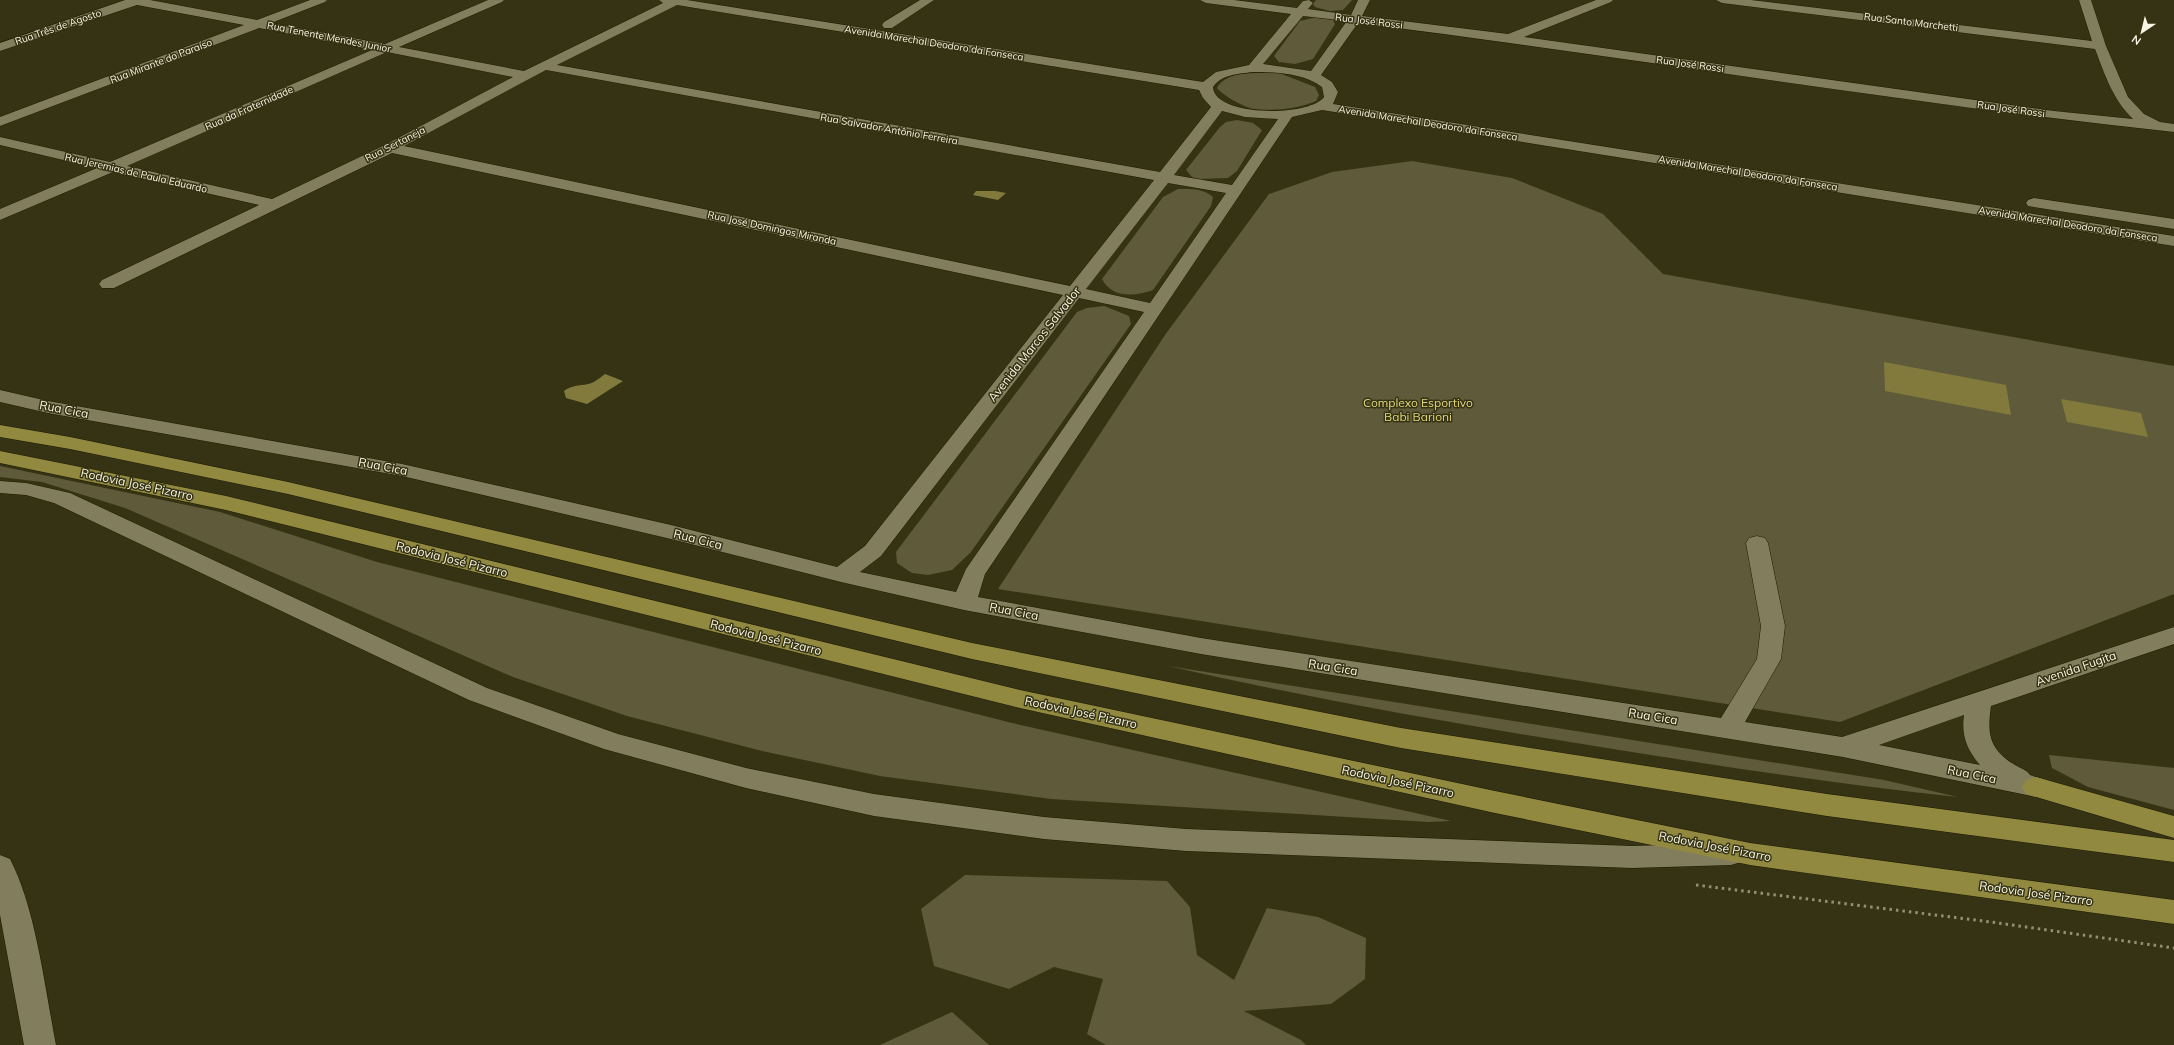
<svg xmlns="http://www.w3.org/2000/svg" width="2174" height="1045" viewBox="0 0 2174 1045" font-family="Mulish,sans-serif">
<style>
.green{fill:#5f5a39}
.water{fill:#827a3d}
.lines{fill:none;stroke-linecap:round;stroke-linejoin:round}
.minor-casing{stroke:#1e1a00;stroke-width:1}
.major-casing{stroke:#1e1a00;stroke-width:1}
.path{stroke:#918f76;stroke-width:3;stroke-dasharray:2.5 4;stroke-linecap:butt}
.minor{fill:#817d5d;fill-rule:evenodd}
.major{fill:#928941;fill-rule:evenodd}
.labels{text-anchor:middle;dominant-baseline:central;stroke-width:3;stroke-linejoin:round;paint-order:stroke}
.far-street-label{font-size:10px;fill:#f7f5e3;stroke:#363314}
.street-label{font-size:12px;fill:#f7f5e3;stroke:#363314}
.park-label{font-size:12px;fill:#e0d57a;stroke:#363314}
</style>
<rect width="100%" height="100%" fill="#363314"/>
<path class="green" d="M1316,0h36l-9,10 -13,1 -15,-4 -2,-3z
M1317,17l16,3 2,4 -22,35 -18,5 -16,-2 -5,-6 26,-35z
M1279,73l36,14 4,8 -3,6c-18,8 -42,10 -62,8 -9,-1 -32,-14 -37,-21 11,-19 43,-14 62,-15z
M1237,120l16,3 9,7 -25,41 -9,7 -29,1 -7,-2 -6,-7 34,-43 6,-5z
M1412,161l100,17 91,36 60,60 511,92v228l-334,128 -842,-133 167,-254 104,-141 63,-22z
M1178,189c12,0 25,-1 35,8l-2,9 -58,84c-17,6 -41,9 -51,-11l61,-82z
M1104,306l25,10 2,8 -160,228 -19,18 -24,5 -16,-2 -15,-10 -1,-11 181,-240 10,-4z
M0,466l220,46 157,50 635,161 439,98 -23,1 -377,-23 -171,-23 -118,-25 -135,-35 -114,-39 -388,-169 -83,-26 -42,-5z
M1168,666l716,114 74,17c-113,-12 -226,-29 -339,-47 -151,-24 -302,-50 -451,-84z
M2049,755l125,13v42l-86,-23 -36,-19z
M965,875l202,6 23,26 7,48 37,25 33,-72 51,9 48,21 -1,41 -34,25 -87,7 57,29 5,5h-200l-19,-11 16,-55 -49,-12 -45,22 -75,-23 -13,-57z
M952,1012l37,33h-109z"/>
<path class="water" d="M976,191h19l11,2 -8,7 -25,-5z
M1884,362l122,23 5,30 -126,-24z
M605,374l18,7 -36,23 -21,-6 -2,-7c8,-6 14,-5 24,-7 6,-1 13,-7 17,-10z
M2061,399l80,14 7,24 -81,-15z"/>
<g class="lines">
<defs>
<path id="minor" d="M125,0h25l107,20 53,-20h17l-2,2 -54,21 114,21 103,-44h16l-2,2 -103,45 125,24 139,-68 -4,-3h28l516,82 13,-10 33,-7 42,-51 -85,-11 -6,-3h34l63,8 6,-7 6,-1 4,3 -5,6 43,6 7,-15h12l-8,16 146,18 88,-34h17l-2,2 -87,35 530,74 79,8c-20,-19 -28,-44 -38,-70l-373,-46 -6,-3h35l341,41 -13,-41h12l15,46 22,51 16,17 16,8 14,2v8c-273,-29 -544,-75 -816,-109l-37,52 11,7 6,10 -5,12 841,132v10l-852,-136 -30,7 -307,457 -7,23 223,41 520,80 36,-59 4,-33 -15,-83 3,-5 8,-2 8,2 3,5 17,83 -4,33 -36,63 97,15 332,-110v17l-183,62c-4,28 -2,43 24,59 5,3 12,5 15,10l16,5 4,7 -4,7 -10,3 -193,-40 -642,-103 -237,-44 -123,-28 -170,-43 -269,-63 -354,-63 -48,-11v-12l48,11 354,63 269,61 166,42 28,-21 198,-251 -671,-142 -278,135h-12l-3,-4 3,-4 157,-75 -146,-33 -113,48v-11l97,-41 -97,-23v-8l110,25 262,-112 -113,-22 -259,98v-9l244,-92 -107,-20 -137,46v-8zM677,5l522,85 4,8 8,9 -51,65 -603,-107zM1303,16l44,5 -36,50 -48,-7zM387,52l126,25 -128,68 -113,54 -145,-33zM546,70l608,110 -84,106 -666,-140zM1253,72c23,0 50,1 69,15l2,10c-14,20 -110,20 -111,-10 9,-13 25,-13 40,-15zM1222,111l23,6 33,2 -46,66 -58,-10zM1168,183l58,10 -76,110 -64,-14zM1079,298l65,14 -178,257 -10,23 -96,-20 21,-16zM1964,715c-3,20 3,35 16,50l-101,-20z
M920,0h14l-42,28h-8l-2,-3 2,-3z
M2034,198l140,21v10l-146,-23 -2,-3 2,-3z
M0,481l26,2 44,10 417,195 131,46 128,34 128,26 170,23 142,12 446,17 99,-3 10,3 4,8 -4,8 -10,3 -99,3 -446,-17 -142,-12 -170,-23 -128,-28 -142,-39 -135,-49 -415,-197 -28,-8 -26,-2z
M0,855l10,4c26,50 35,130 46,186h-32l-24,-130z"/>
<path id="major" d="M0,425l70,12 218,45 684,161 429,85 426,66 347,46v22l-347,-46 -426,-68 -429,-89 -684,-165 -218,-45 -70,-12z
M0,451l226,45 794,194 475,101 255,52 424,57v24l-424,-59 -255,-52 -475,-105 -794,-198 -226,-47z
M2036,777l138,39v22l-148,-44 -4,-7 4,-7z"/>
</defs>
<use href="#minor" class="minor-casing"/>
<use href="#major" class="major-casing"/>
<path class="path" d="M1696,885l295,37 183,26"/>
<use href="#minor" class="minor"/>
<use href="#major" class="major"/>
</g>
<g class="labels">
<g class="far-street-label">
<text transform="translate(1369 21) rotate(7)">Rua José Rossi</text>
<text transform="translate(1911 22) rotate(7)">Rua Santo Marchetti</text>
<text transform="translate(58 27) rotate(-19)">Rua Três de Agosto</text>
<text transform="translate(329 37) rotate(11)">Rua Tenente Mendes Junior</text>
<text transform="translate(934 43) rotate(9)">Avenida Marechal Deodoro da Fonseca</text>
<text transform="translate(161 61) rotate(-21)">Rua Mirante do Paraíso</text>
<text transform="translate(1690 64) rotate(8)">Rua José Rossi</text>
<text transform="translate(249 108) rotate(-24)">Rua da Fraternidade</text>
<text transform="translate(2011 109) rotate(8)">Rua José Rossi</text>
<text transform="translate(1428 123) rotate(9)">Avenida Marechal Deodoro da Fonseca</text>
<text transform="translate(889 129) rotate(10)">Rua Salvador Antônio Ferreira</text>
<text transform="translate(395 144) rotate(-27)">Rua Sertaneja</text>
<text transform="translate(136 173) rotate(13)">Rua Jeremias de Paula Eduardo</text>
<text transform="translate(1748 173) rotate(9)">Avenida Marechal Deodoro da Fonseca</text>
<text transform="translate(2068 224) rotate(9)">Avenida Marechal Deodoro da Fonseca</text>
<text transform="translate(772 228) rotate(12)">Rua José Domingos Miranda</text>
</g>
<g class="street-label">
<text transform="translate(1034 344) rotate(-52)">Avenida Marcos Salvador</text>
<text transform="translate(64 409) rotate(11)">Rua Cica</text>
<text transform="translate(383 466) rotate(11)">Rua Cica</text>
<text transform="translate(137 484) rotate(12)">Rodovia José Pizarro</text>
<text transform="translate(698 539) rotate(14)">Rua Cica</text>
<text transform="translate(452 559) rotate(14)">Rodovia José Pizarro</text>
<text transform="translate(1014 611) rotate(11)">Rua Cica</text>
<text transform="translate(766 637) rotate(14)">Rodovia José Pizarro</text>
<text transform="translate(1333 667) rotate(9)">Rua Cica</text>
<text transform="translate(2076 668) rotate(-19)">Avenida Fugita</text>
<text transform="translate(1081 712) rotate(12)">Rodovia José Pizarro</text>
<text transform="translate(1653 716) rotate(9)">Rua Cica</text>
<text transform="translate(1972 774) rotate(12)">Rua Cica</text>
<text transform="translate(1398 781) rotate(12)">Rodovia José Pizarro</text>
<text transform="translate(1715 846) rotate(11)">Rodovia José Pizarro</text>
<text transform="translate(2036 893) rotate(8)">Rodovia José Pizarro</text>
</g>
<g class="park-label">
<text x="1418" y="402">Complexo Esportivo<tspan x="1418" dy="14">Babi Barioni</tspan></text>
</g>
</g>
<g transform="translate(2142 32) rotate(215)" stroke="#363314" stroke-width="3" paint-order="stroke">
<path d="M0-3L7 15L0 10L-7 15Z" fill="#f7f5e3"/>
<text y="-6" font-size="11" font-weight="bold" text-anchor="middle" fill="#f7f5e3">N</text>
</g>
</svg>
